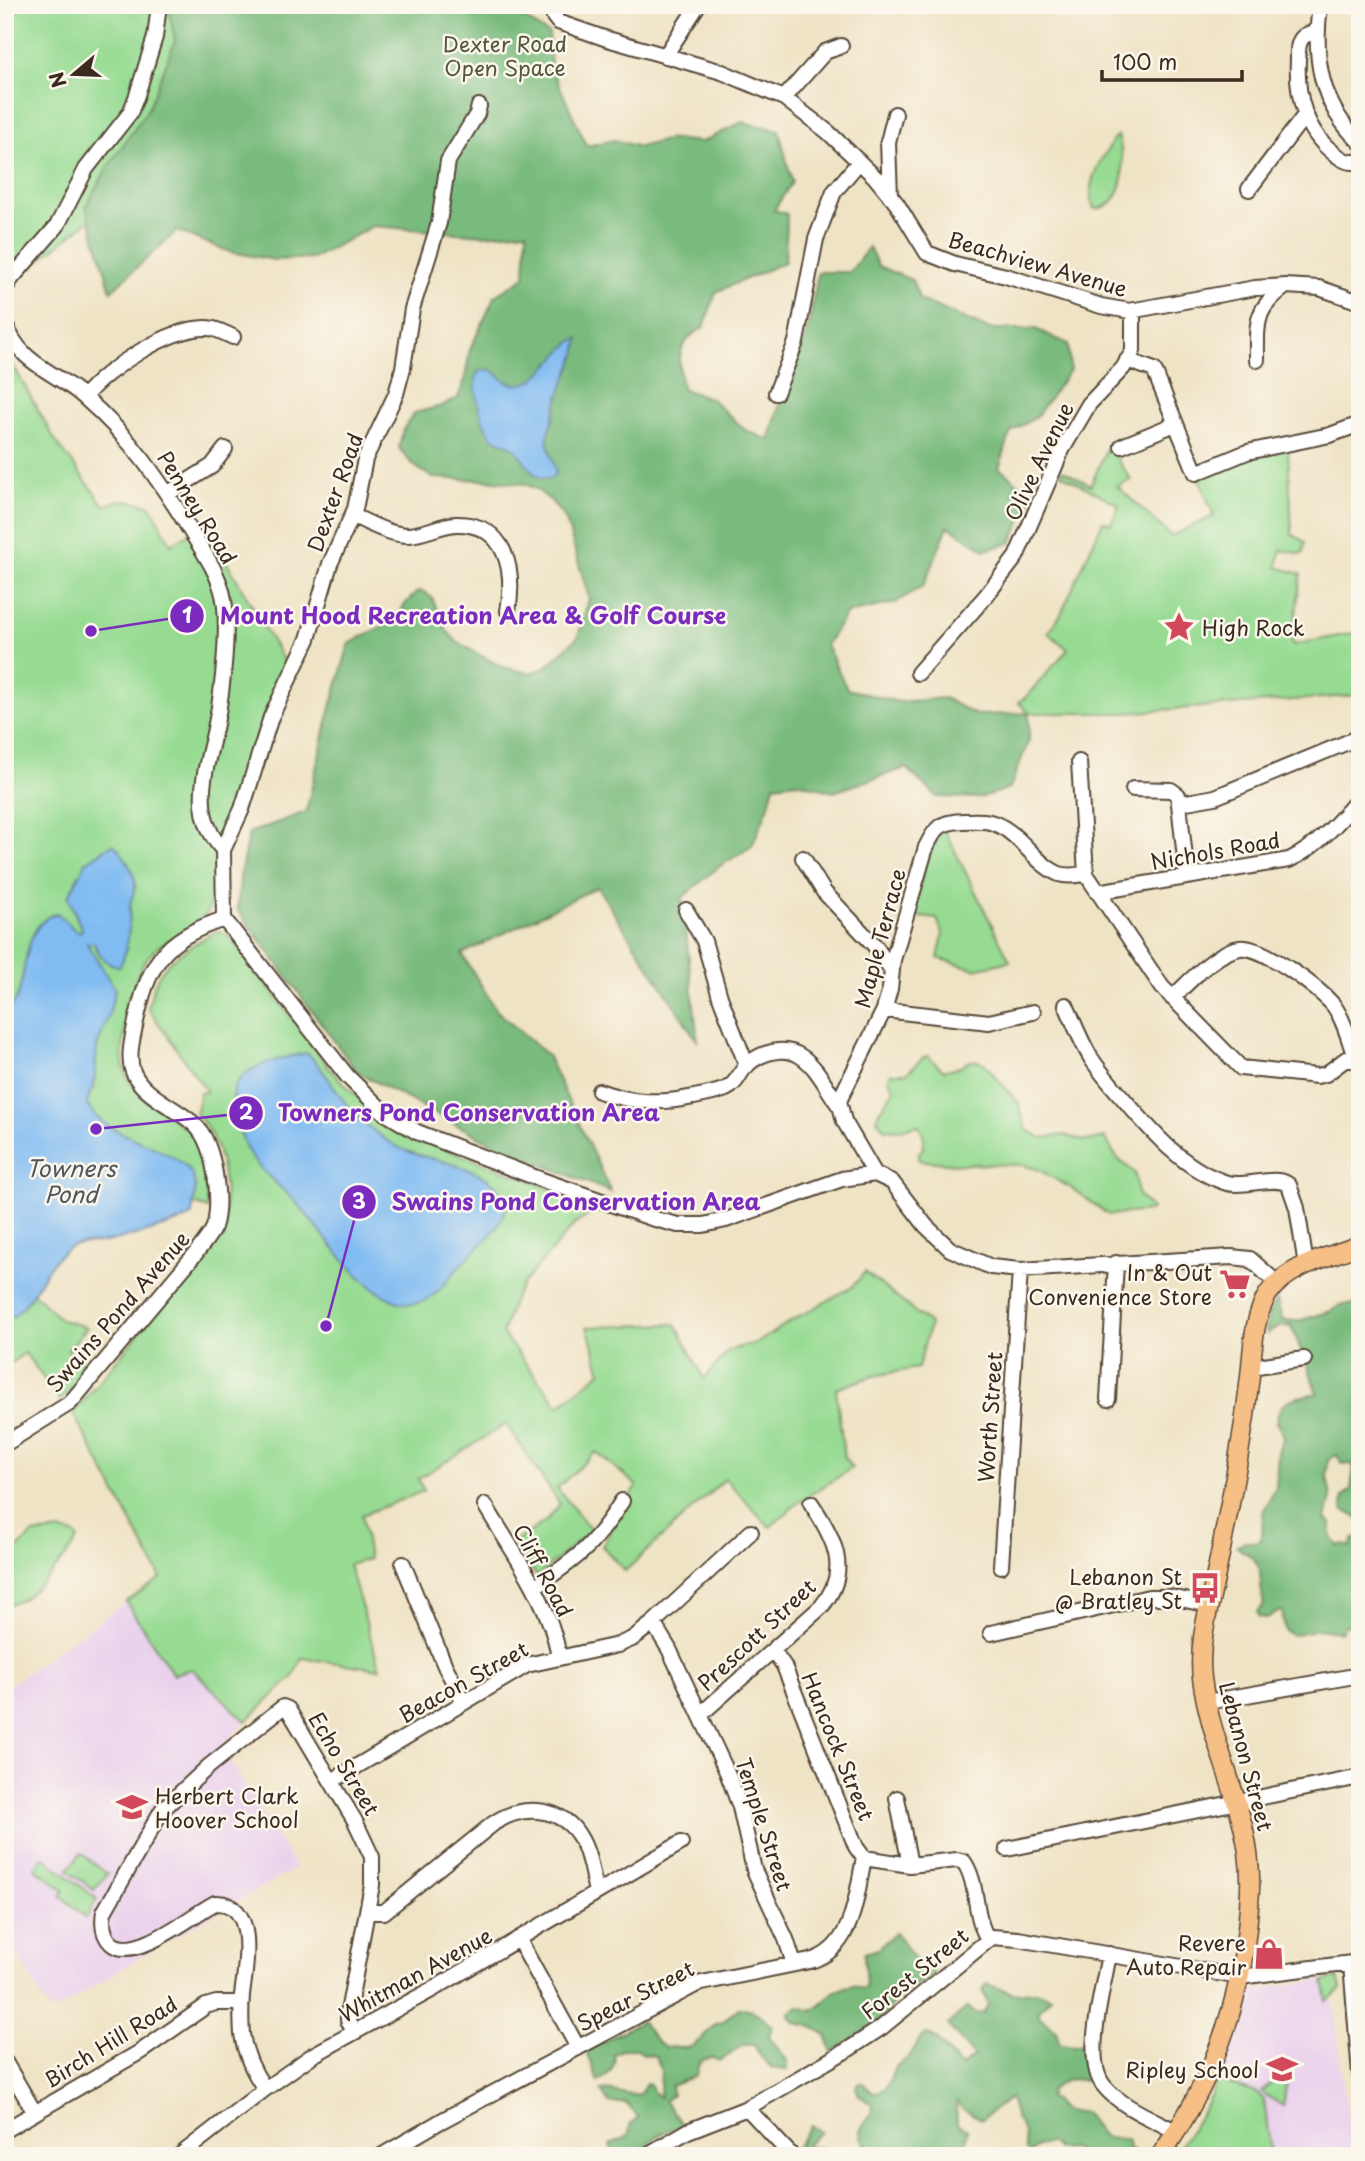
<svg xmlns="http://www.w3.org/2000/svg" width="1365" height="2161" viewBox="0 0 1365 2161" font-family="'Playpen Sans',sans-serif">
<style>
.built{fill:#ead1ec}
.green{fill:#97db93;stroke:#698258;stroke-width:2}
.forest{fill:#79bb7d;stroke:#5a724e;stroke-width:2}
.water{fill:#80bbf2;stroke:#5e7288;stroke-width:2}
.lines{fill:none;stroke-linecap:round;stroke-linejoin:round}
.minor-casing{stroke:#564637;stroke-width:18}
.major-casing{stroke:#564637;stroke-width:21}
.minor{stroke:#fff;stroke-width:14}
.major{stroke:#f5bf86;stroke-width:18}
.labels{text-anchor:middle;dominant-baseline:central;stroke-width:5;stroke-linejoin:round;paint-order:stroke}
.park-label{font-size:21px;fill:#52563b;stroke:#fbf7ec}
.street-label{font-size:21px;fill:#3b2a1e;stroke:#fbf7ec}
.poi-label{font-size:21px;fill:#3b2a1e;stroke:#fbf7ec;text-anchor:end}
.water-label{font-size:23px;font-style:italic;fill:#50565e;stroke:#fbf7ec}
.leader{fill:none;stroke:#7b2cbf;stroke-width:2.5}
.callout-dot{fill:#7b2cbf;stroke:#fbf7ec;stroke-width:2.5}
.mark-label{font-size:21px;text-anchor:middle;font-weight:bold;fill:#fff}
.callout-label{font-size:23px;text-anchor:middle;font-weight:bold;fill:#7b2cbf;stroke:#fbf7ec;stroke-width:5;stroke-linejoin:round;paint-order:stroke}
</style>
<rect width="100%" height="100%" fill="#fbf7ec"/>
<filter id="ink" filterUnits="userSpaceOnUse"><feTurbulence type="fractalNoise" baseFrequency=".0143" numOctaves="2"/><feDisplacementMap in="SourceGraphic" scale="14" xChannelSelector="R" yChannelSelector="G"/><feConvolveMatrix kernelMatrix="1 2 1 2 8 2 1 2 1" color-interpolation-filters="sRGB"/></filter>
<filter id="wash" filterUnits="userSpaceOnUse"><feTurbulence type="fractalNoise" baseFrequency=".00686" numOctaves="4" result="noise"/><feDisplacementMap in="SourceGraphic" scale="28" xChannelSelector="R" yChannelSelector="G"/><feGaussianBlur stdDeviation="1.57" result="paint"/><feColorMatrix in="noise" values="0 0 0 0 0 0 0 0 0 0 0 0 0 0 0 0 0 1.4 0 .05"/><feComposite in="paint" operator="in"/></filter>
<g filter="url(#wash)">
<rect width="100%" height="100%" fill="#efe3c5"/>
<path class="built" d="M126,1602l47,72 19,-5 54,52 -25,26 75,121 -133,75 -112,70 -46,-79v-246z
M1330,1978l23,178h-82l-15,-63 -38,-13 31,-86 13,-5z"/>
<path class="green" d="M5,5h236l-139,205 -97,78z
M1118,135c6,24 12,72 -24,74 -9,-22 2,-42 14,-60 4,-6 4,-10 10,-14z
M5,351l50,89 49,65c4,0 7,-2 11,-4 6,-2 31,2 36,5l20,38 34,-20 82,143 -20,42 -59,202c-14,22 -47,26 -62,49 -12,17 -15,40 -19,60 -12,60 0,66 47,99 9,7 18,12 23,22 10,19 9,47 11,68l-13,-5 -14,14 -111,23 -43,46 34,33 26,7 -19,23 22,18 -30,33 -35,-48 -20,14z
M1108,445l23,35 -14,6 54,50 43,-20 -16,-40 53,-21 37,-8 4,87 13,8 -2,12 -22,-4 -4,17 24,7 -9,71 68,-13v63l-237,18h-94l-11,-11 8,-5 42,-48 -20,-16 13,-19 42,-93 8,3 8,-19 -58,-31 1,-4 29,15z
M943,827l67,134 -35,8 -37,-11 5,-23 -6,-16 -25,-3 13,-52z
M218,931l11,4 101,134 44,45 40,23 186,70 -26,18 -51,58 -8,14 -13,36 57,73 42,-34 -14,-45 89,-3 28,55 25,-29 28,-7 32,-21 63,-35 13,-15 65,52 -12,44 -45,8 -37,13 8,68 8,11 -53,34 -29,25 -45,-48 -100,92 -23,-25 35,-60 -41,-34 -39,36 34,42 -54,47 -22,-35 32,-22 13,-16 -54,-80 -88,55 6,12 -62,24 7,44 -20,6 31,104 -78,-11 -9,19 -47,44 -54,-52 -19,5 -47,-72 35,-24 -88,-165 148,-179c9,-37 3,-92 -25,-120l4,-21 7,-1 -59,-84c7,-34 15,-45 45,-63 8,-5 16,-10 25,-14z
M928,1056l15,14c1,0 12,-1 13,-2 11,-5 17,-12 29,-4l34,40 7,25 16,9 22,-3 21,6 20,-3 12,20 18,15 3,22 14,14 -4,2 -39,4 -38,-27 -32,-18 -16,-5 -67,-1 -37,-4v-7c9,-9 5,-19 -1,-28l-19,5 -14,-1 -8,-9 2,-8 14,-20 1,-4 -6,-8 3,-7h16l17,-16z
M61,1531l13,3 4,4c-10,18 -50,66 -71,67l-2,-40 11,-15 17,-16z
M81,1853l26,21 -13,16 -26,-20z
M43,1857l54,42 -11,19 -25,-22 3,-6 -29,-22z
M1338,1978l3,11 -14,12 -4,-20z
M1281,2075l6,6 -4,25 -22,-14z
M1218,2080l38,13 8,6 7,57h-97l28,-44z"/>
<path class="forest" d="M168,5h352l-3,9 32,20 2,34 36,78 27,-6 25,7 31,-8 32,3 40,-20 37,8 13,52 -18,28 13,4 -2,48 -69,30 -12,35c-29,16 -26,32 -22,62l28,9 35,32 24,10 17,-56 22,-54 10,-58h32l19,-25 9,19 34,14 8,20 69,29h47l32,15 2,26 -34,47 -25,15 -12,36 34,27 -22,48 -26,7 -37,-24 -24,59 -29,18 -48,10 -21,32 21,44 52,13 45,-4 32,17 53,-2v27l-19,48 -29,10 -44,-1 -31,-29 -72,24 -36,-10 -24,3 -6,23 -16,38 -35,22 -35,30 16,144 -101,-155 -135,67 35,57 50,44 64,137 -114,-46 -140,-74 -120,-163 4,-39 8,-37 57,-21 22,-94 21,-74 49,-26 6,-13 14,-14 6,1 8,6 15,33 10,11 45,25 28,6 15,-5 33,-31 11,-39 -23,-78 -15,-19 -16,-13 -10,-4 -40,-4 -52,-2 -20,-13 -14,-17 4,-18 11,-17 28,-7 16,-8 7,-20 5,-28 25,-54 30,-19 2,-46 -44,4 -110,-9 -59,32 -39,2 -45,-8 -53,-21 -66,60 -25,-85 20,-36 42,-61 27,-68z
M1277,1300l5,20 16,1 33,-10 9,-6 20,-1v220l-5,-8 -13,-6 1,-13 8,-7 3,-25 -12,-2 -5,-8 -9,5 -1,16 4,21 -5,22 5,4v13l7,10 5,-2 8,3 1,-7 8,-3v33l-5,8 5,3v43l-17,2 -1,5 -2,1 -21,-3 -27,6 -7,-4 -3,-20 -5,1 -10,6 -8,-1 -2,-5 7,-8c-5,-14 0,-32 -10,-45 -4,-5 -13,-8 -18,-13l9,-5 13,1 4,-4 1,-26 13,-25 2,-35 6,-16 -8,-14c5,-26 17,-23 41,-29 -5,-16 -10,-31 -17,-45 -4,-8 -4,-15 -10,-22 -10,0 -16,1 -23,8 -2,-11 3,-26 10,-34z
M895,1932l22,29 16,9 1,5 -31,17 -25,30 -46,30 -6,-17 -16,-9 -14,-3 -6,-6v-5l9,-5 13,4c13,-7 13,-12 22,-19 4,-2 8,-3 11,-5l9,-2 8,4 4,-2 -2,-34 14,-4z
M987,1984l26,9 22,-2 16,6 -12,14v5l17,15 4,13 14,2 13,-3 -1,16 5,16 -7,6c-16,-5 -21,1 -34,9l-1,9 5,1c9,14 15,12 30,12l20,26 23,1 2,10 13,7h-58l-12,-8 -14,1 -7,-6 -14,3 -7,7 -4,-3 -3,-21 -7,-11 -6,-20 -28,21 -20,-10 -4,-7 -2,1 1,21 11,6 -3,14 -9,12h-81c-4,-6 -11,-13 -14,-19 -5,-10 12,-20 12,-31l-14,-11 -3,-8 3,-4h4l10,10c16,-1 17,-14 22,-26l14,-10 11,-18 7,-5 11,6 23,27 13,-11 -26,-31 20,-18 8,7 8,-1 4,-8 -5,-14z
M739,2008c10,2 25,5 29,16l5,1 -4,11 19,26v8l-16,-2 -11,-11 -7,-12h-11l-23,16 -8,-3c-14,1 -14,7 -16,18l-25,10 1,9 -8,6 15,18 2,6c-5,4 -10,4 -16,7 -22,11 -20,24 -51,24l-4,-11c13,-9 19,-2 20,-19l8,-9 -12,-14h-17l-8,-12c14,-3 25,7 39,3l6,-11 4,1 4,9 6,4 1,-27 -5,-14 -13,-2 -5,-5h-14l-10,5c3,13 -5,21 -16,27l-11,-26 1,-5 53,-29 17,22 8,5c10,-5 17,4 26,-2 10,-6 16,-16 24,-22 2,-1 4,-1 6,-2 6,-4 10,-10 17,-14z
M811,2125l10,7 -14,11 1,4 15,1 1,8h-24l-6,-6c8,-8 11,-16 17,-25z"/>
<path class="water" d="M579,338l-3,17 -17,41 -12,45 9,31 -5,7c-20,2 -24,-18 -36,-30 -6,-6 -13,-6 -20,-10 -13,-9 -24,-53 -17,-67l12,-3c7,4 11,10 18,13 30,13 47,-35 71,-44z
M113,844c9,7 20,26 22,37 2,9 -5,17 -5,26 -1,20 -1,41 -10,59 -13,0 -22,-12 -26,-23h-7l28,46 -6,26 -12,32 -3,41 -4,4 -3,12c16,35 96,43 106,73 5,12 0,25 -1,38 -9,9 -76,25 -92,28 -10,1 -21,-1 -31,5 -27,15 -34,58 -62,72l-2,-1v-308c28,-12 8,-84 52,-98l18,17 4,2 3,-2 -14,-33 18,-35z
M307,1053c19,17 29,41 46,59 10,12 25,22 38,31 36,23 95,15 117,59 -8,28 -22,38 -43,58 -16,16 -29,44 -55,44 -42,-1 -89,-75 -116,-104 -15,-15 -32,-27 -44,-45 -8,-11 -20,-53 -16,-66 7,-24 53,-32 73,-36z"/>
</g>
<g filter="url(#ink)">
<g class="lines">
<defs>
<path id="minor" d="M558,5l-4,12 4,5 46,16 118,34 62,26 44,34 47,45 22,27 30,49 28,11 51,12 95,30 29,5 125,-23 31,-2 33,2 41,14
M1320,5c-7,52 0,100 40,137
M1317,31c-5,2 -12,3 -15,7 -5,6 -4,15 -4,22 -2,35 7,72 37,94 8,6 14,10 25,7
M665,56l33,-51
M784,98l41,-46 16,-6
M1249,189l56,-74
M890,196l-2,-54 7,-28
M5,289l6,-10 46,-53 29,-57 44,-56 7,-18 18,-58 4,-32
M5,322c14,43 49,48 79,75 47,41 74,81 106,133 12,20 26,39 32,61 9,29 0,102 -6,133 -9,44 -28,88 7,126
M1127,360l27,10 42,103 51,-21 83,-17 30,-11
M1257,360c0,-37 -3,-51 29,-74
M776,393l20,-51 20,-103 18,-47 25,-30
M84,397c22,-28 86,-70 123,-69 9,0 17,5 26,9
M1122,446l53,-22
M167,494l45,-28 13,-17
M353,516c17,7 36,19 56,19 16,-1 31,-10 47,-11 51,-1 59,47 52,87
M918,673l67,-76 31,-40 46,-107 27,-46 34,-36 10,-17v-41
M1079,762l7,112 76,113 79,81 76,8 9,-2 20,-15 14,3
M1133,789l38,1 7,5 9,81
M1181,803l34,-6 145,-60
M803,858l21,34 51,54 16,23
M1097,892l192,-32c28,-13 51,-39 71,-63
M686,910l18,31 16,56 27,69
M224,919l124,158 37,36 32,19 125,48 109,38 27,7h25l23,-5 116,-41 33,-5 17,8 34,44 24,23 41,18 29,3 211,-13 19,2 27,24
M1172,998c16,-15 45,-47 68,-50 22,-3 80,41 94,58 11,16 16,37 22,55
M1066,1005c8,18 15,37 25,53 11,17 24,31 37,46 27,31 58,67 99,79 19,5 49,-9 62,2l8,23 9,57
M884,1010l105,12 44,-10
M599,1091c33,12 61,13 95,6 11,-2 22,-4 32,-8 11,-5 13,-16 21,-24 14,-13 38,-20 55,-8 16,11 25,32 36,47
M875,1174l-31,-53 -5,-20 45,-91 6,-21 3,-29 33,-113c10,-20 14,-25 37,-26 9,0 18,-1 27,1 28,7 43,41 69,52 9,3 18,1 27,0
M1251,1367l53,-8
M1108,1399l8,-136
M5,1444l65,-41 126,-150c6,-8 14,-17 18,-26 8,-25 1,-83 -19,-102 -18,-17 -50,-28 -61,-51 -7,-15 -2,-33 1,-48 13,-61 26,-86 89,-107l-1,-69 19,-41 29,-92 37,-78 22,-75 25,-55 10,-50 31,-65 7,-26 9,-59 27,-86 9,-62 29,-47 2,-8
M485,1505c28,48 65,96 74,152
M403,1564l42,102 19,36
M1001,1566l19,-296
M534,1587c42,-27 62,-43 88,-86
M653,1623l16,26 58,123 13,35 14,63 32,69 8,25
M991,1633l158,-36h21l40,8
M773,1650l11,16 72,181 8,11
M1207,1702l153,-27
M700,1715l121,-108c31,-36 13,-69 -10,-104
M332,1781l195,-116 91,-20 14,-6 21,-16 98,-91
M897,1798l13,67
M1007,1849l353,-72
M864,1858l46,7 47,-5 7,2c15,22 9,54 24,77
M367,1912h17l110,-89c29,-19 69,-17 87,16 9,16 11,36 15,53
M519,1940l59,108
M1109,1954c-5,32 -27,106 -5,132 17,21 49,33 73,46
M1351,1964l9,110
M5,2062l30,51
M265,2089c-12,-17 -20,-35 -23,-55 -1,-13 -1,-26 0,-39 3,-24 17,-94 -27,-92 -22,11 -81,61 -104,40 -9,-9 -9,-20 -7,-31l58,-102 46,-43 75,-60 5,2 67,112 17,36v28l-24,127v8l6,12
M747,2108l45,48
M5,2130l135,-78 66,-46 10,-3h26
M179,2156l86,-67 48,-34 122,-67 246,-145
M381,2156l60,-35 256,-137 113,-23c44,-12 46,-66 54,-103
M645,2156l43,-25 59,-23 102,-59 32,-21 111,-91 26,2 222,38 120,-15"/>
<path id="major" d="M1160,2156c58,-82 86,-167 90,-267 3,-73 -39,-139 -48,-211 -4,-33 6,-66 13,-99 8,-39 16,-79 23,-119 5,-28 9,-56 12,-84 3,-27 3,-58 18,-82 20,-29 61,-37 92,-49"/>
</defs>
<use href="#minor" class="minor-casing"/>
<use href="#major" class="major-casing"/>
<use href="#minor" class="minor"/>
<use href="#major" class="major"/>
</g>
</g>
<defs>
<symbol id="sight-bare" viewBox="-9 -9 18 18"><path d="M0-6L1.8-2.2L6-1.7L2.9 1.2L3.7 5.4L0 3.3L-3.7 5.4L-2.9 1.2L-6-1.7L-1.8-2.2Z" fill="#d1495b" stroke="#fbf7ec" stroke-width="2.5" paint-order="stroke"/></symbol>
<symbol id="supermarket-bare" viewBox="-9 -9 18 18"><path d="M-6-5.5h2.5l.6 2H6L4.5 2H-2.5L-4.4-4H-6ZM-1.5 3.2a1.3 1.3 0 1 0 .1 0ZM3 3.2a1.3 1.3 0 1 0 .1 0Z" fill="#d1495b" stroke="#fbf7ec" stroke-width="2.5" paint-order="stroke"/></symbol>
<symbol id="bus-bare" viewBox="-9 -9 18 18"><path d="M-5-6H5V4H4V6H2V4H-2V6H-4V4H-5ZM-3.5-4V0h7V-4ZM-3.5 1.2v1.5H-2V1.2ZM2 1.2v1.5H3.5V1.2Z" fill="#d1495b" stroke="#fbf7ec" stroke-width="2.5" paint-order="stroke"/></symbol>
<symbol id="school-bare" viewBox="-9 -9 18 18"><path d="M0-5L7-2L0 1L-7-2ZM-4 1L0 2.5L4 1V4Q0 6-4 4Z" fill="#d1495b" stroke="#fbf7ec" stroke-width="2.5" paint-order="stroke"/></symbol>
<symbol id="shop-bare" viewBox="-9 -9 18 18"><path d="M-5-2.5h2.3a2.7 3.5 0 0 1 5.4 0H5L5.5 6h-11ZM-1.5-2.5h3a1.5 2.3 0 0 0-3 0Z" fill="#d1495b" stroke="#fbf7ec" stroke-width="2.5" paint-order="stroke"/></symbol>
</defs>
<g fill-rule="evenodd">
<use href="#sight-bare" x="1157" y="605" width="44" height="44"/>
<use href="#supermarket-bare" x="1213" y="1262" width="44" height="44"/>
<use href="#bus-bare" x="1183" y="1566" width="44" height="44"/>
<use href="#school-bare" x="110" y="1785" width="44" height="44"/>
<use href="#shop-bare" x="1247" y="1932" width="44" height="44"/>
<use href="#school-bare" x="1260" y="2047" width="44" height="44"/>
</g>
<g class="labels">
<g class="park-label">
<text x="505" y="43">Dexter Road<tspan x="505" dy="24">Open Space</tspan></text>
</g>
<g class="street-label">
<text transform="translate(1038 263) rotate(16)">Beachview Avenue</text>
<text transform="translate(1038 461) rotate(-64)">Olive Avenue</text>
<text transform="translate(334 492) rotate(-70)">Dexter Road</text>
<text transform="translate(198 507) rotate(58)">Penney Road</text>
<text transform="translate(1215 850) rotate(-10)">Nichols Road</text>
<text transform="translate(879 938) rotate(-75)">Maple Terrace</text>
<text transform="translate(117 1311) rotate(-49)">Swains Pond Avenue</text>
<text transform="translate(989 1417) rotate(-86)">Worth Street</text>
<text transform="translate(544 1570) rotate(62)">Cliff Road</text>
<text transform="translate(756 1634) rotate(-43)">Prescott Street</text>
<text transform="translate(463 1681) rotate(-29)">Beacon Street</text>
<text transform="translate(839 1746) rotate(68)">Hancock Street</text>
<text transform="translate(1247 1756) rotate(75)">Lebanon Street</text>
<text transform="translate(345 1763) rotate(59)">Echo Street</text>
<text transform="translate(765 1824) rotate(72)">Temple Street</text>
<text transform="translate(914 1973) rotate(-39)">Forest Street</text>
<text transform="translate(415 1974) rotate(-29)">Whitman Avenue</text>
<text transform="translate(635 1995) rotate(-27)">Spear Street</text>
<text transform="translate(110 2041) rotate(-32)">Birch Hill Road</text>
</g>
<g class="poi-label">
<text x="1202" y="627" text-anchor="start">High Rock</text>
<text x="1212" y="1272">In &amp; Out<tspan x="1212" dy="24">Convenience Store</tspan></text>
<text x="1182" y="1576">Lebanon St<tspan x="1182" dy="24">@ Bratley St</tspan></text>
<text x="155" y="1795" text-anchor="start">Herbert Clark<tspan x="155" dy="24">Hoover School</tspan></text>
<text x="1246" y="1942">Revere<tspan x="1246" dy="24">Auto Repair</tspan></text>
<text x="1259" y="2069">Ripley School</text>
</g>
<g class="water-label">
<text x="71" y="1167">Towners<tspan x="71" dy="26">Pond</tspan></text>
</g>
</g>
<path class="leader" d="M91 631L187 616M96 1129L246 1113M326 1326L359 1202"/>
<g class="callout-dot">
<circle cx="91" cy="631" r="7"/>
<circle cx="96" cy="1129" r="7"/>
<circle cx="326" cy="1326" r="7"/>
<circle cx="187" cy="616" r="18"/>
<circle cx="246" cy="1113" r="18"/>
<circle cx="359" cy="1202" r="18"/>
</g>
<g class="mark-label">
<text x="187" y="623">1</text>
<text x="246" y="1120">2</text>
<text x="359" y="1209">3</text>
</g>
<g class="callout-label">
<text x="473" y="624">Mount Hood Recreation Area &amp; Golf Course</text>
<text x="469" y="1121">Towners Pond Conservation Area</text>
<text x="576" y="1210">Swains Pond Conservation Area</text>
</g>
<rect width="1365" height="2161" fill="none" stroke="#fbf7ec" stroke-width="28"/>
<g transform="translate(74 74) rotate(251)" stroke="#fbf7ec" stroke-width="5" paint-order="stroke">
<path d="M0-5L12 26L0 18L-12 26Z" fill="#3b2a1e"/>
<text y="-10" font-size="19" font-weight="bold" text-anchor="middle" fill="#3b2a1e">N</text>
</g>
<path d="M1102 70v10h140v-10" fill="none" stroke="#3b2a1e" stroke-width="3.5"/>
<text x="1113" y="70" font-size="21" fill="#3b2a1e" stroke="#fbf7ec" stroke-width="5" paint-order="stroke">100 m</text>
</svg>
